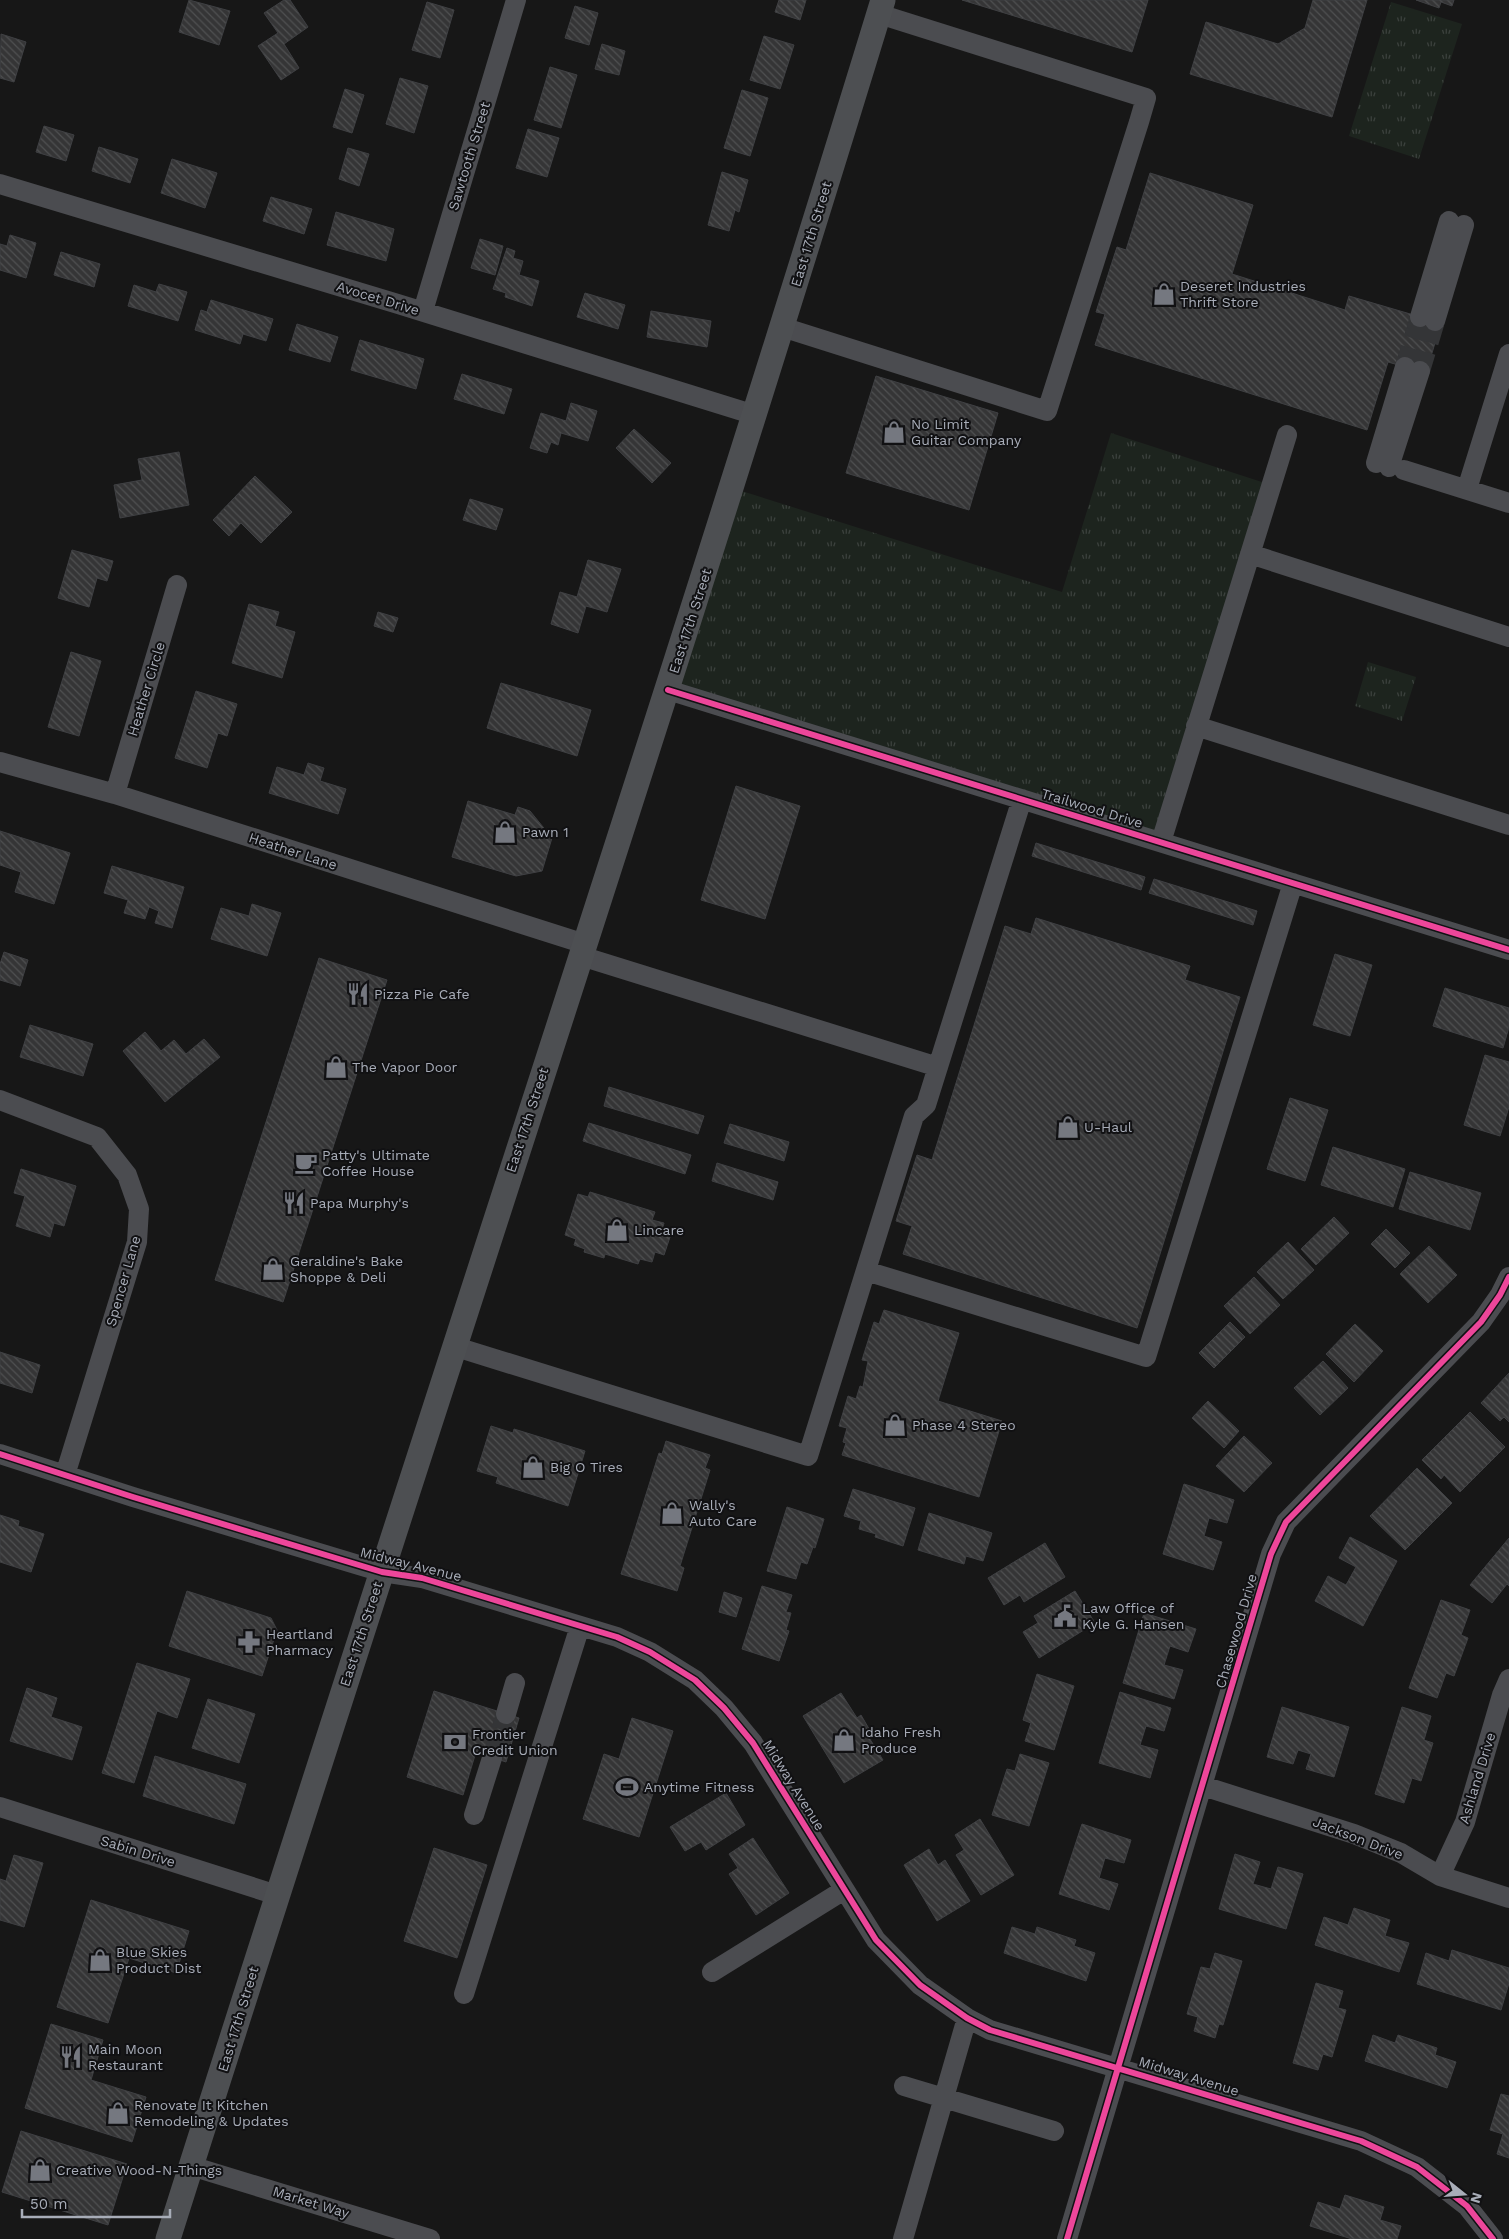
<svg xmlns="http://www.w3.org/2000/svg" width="1509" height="2239" viewBox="0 0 1509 2239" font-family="'Work Sans',sans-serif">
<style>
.grass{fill:url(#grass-tufts)}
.building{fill:url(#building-back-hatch);stroke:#3f4043}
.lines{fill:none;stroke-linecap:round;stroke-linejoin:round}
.minor-tunnel{stroke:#343537;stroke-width:20;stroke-dasharray:20 10;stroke-linecap:butt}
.minor{stroke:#4b4c50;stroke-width:20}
.major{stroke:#4d4f52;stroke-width:25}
.cycleway-casing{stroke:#111113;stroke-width:9}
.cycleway{stroke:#ed469a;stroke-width:6}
.labels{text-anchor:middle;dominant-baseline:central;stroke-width:4;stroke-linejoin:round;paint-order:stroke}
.street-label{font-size:14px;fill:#a8adb8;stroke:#111113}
.poi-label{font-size:14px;fill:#a8adb8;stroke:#111113;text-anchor:start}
</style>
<defs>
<pattern id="grass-tufts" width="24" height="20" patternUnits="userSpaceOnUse" patternTransform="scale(1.25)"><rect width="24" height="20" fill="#1d241e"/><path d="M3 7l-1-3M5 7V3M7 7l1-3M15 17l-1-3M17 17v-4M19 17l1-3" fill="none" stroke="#3b413d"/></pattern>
<pattern id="building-back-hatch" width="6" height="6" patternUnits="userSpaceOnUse" patternTransform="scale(1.25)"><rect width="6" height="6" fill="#353536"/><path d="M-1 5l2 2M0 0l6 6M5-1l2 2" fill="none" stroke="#4f5051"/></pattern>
</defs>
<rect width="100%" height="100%" fill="#171717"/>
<path class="grass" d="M1391,2l71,22 -43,135 -70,-23z
M1111,433l160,52 -110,357 -493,-152 64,-202 330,104z
M1368,662l48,15 -14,44 -47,-15z"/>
<path class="building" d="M189,0l41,11 -11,34 -40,-13z
M284,0h6l18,27 -24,17 15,24 -18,12 -23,-34 20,-13 -14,-20z
M779,0h27l-6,20 -25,-8z
M962,0h186l-16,52z
M1313,0h54l-35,117 -142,-43 16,-52 72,22 27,-16z
M1416,0h38l-2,6 -11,-4 -2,6z
M427,2l27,8 -14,48 -28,-8z
M575,6l23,7 -9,32 -24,-7z
M1,34l25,8 -12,40 -14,-4z
M764,36l30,9 -14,44 -30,-9z
M602,44l23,7 -6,24 -24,-6z
M550,67l27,8 -16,53 -27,-8z
M400,78l28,8 -14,47 -28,-9z
M345,89l19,6 -12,38 -19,-6z
M742,90l26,8 -18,58 -26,-8z
M44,126l30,9 -8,26 -30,-9z
M528,129l31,9 -12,39 -31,-9z
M99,147l39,12 -8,24 -38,-12z
M348,148l21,6 -10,32 -20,-7z
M172,159l45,14 -12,35 -44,-15z
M722,172l26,8 -9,32 -4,-2 -6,21 -21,-6z
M1150,173l103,32 -21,69 113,36 4,-14 92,27 -15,50 -38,-11 -21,68 -272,-85 10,-31 -9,-2 21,-65 9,3z
M271,197l41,12 -8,25 -41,-13z
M336,212l58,17 -8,32 -59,-16z
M10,235l26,8 -10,35 -26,-8v-26l7,2z
M480,239l23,7 -8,29 -24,-7z
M507,248l8,3 -2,7 10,3 -4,14 20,6 -7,25 -27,-9 1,-4 -13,-4z
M61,252l39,12 -6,23 -40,-12z
M159,284l28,8 -9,29 -50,-15 6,-21 22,7z
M585,293l40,12 -7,24 -41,-12z
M211,300l62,19 -7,22 -23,-7 -3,10 -45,-14 6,-20 6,2z
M651,311l60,10 -4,26 -60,-10z
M297,324l41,13 -8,25 -41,-12z
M360,340l64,19 -8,30 -65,-19z
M462,374l50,15 -8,25 -50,-15z
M876,376l122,37 -29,97 -123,-37z
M571,403l26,8 -9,30 -27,-8 -3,12 -7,-3 -4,11 -17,-5 11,-35 25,8z
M634,429l37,34 -19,20 -36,-35z
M179,452l10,53 -69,13 -6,-33 28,-5 -4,-21z
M255,476l37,36 -31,31 -20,-20 -12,13 -16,-16z
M470,499l33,10 -7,21 -33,-10z
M72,550l41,11 -6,20 -10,-3 -8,29 -31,-9z
M588,560l33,9 -14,43 -21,-6 -8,27 -27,-9 9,-32 17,5z
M249,604l30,8 -4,14 20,6 -13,46 -50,-15z
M378,612l20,6 -5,14 -19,-6z
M71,652l30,9 -22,75 -31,-9z
M501,683l90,27 -14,46 -90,-28z
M196,691l41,13 -10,32 -9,-3 -11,35 -32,-10z
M308,763l16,5 -4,13 26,8 -8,25 -69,-21 8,-26 27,8z
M736,786l64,20 -35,113 -64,-19z
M468,801l47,14 3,-8 12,4 22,27 -10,33 -26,5 -64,-19z
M0,831l70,22 -16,51 -39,-12 6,-20 -21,-7z
M1036,843l109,34 -4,13 -109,-34z
M112,866l72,21 -12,41 -17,-5 4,-12 -10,-4 -4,12 -21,-6 4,-13 -24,-7z
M1154,879l103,32 -4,14 -104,-32z
M252,904l29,9 -14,43 -56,-17 10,-31 28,8z
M1036,918l154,48 -5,14 55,17 -103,331 -234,-74 9,-28 -16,-5 21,-66 15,5 73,-234 26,8z
M4,952l24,8 -8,26 -20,-6v-16z
M1335,954l37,11 -22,71 -37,-11z
M319,958l68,22 -104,322 -68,-22z
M1445,988l64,20v19l-6,21 -70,-22z
M30,1025l63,19 -10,32 -63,-19z
M145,1032l16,19 13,-11 12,14 18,-15 16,18 -55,45 -42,-51z
M1485,1055l24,7v45l-9,29 -36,-11z
M609,1087l95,29 -6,18 -94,-28z
M1290,1098l38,12 -23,71 -38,-12z
M589,1123l102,32 -6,19 -102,-33z
M730,1124l59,18 -5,19 -60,-18z
M1333,1147l72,22 -12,38 -72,-22z
M717,1163l61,19 -5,18 -61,-19z
M21,1169l55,17 -12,40 -10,-3 -4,14 -34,-11 9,-30 -11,-3z
M1410,1172l71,21 -11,37 -71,-21z
M590,1192l65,20 -3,8 12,3 -3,11 9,3 -6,18 -9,-3 -3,10 -12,-3 -2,5 -33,-10 -1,4 -20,-6 1,-3 -11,-4 2,-6 -11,-4 13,-41 10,3z
M1334,1217l15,16 -33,32 -15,-16z
M1386,1229l24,24 -15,15 -24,-24z
M1288,1242l26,28 -31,29 -26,-27z
M1429,1246l28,29 -29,28 -28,-29z
M1254,1277l26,28 -30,29 -26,-28z
M884,1310l75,23 -21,68 64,20 -23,76 -137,-42 4,-12 -3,-1 4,-14 -8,-2 9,-30 8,3 4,-13 3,1 5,-26 -6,-1 12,-38 5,2z
M1230,1322l15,15 -31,31 -15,-15z
M1355,1324l28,27 -29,31 -28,-28z
M0,1352l40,13 -8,28 -32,-10z
M1323,1361l25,27 -28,27 -26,-27z
M1509,1373v49l-5,-5 -4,4 -19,-18z
M1208,1401l31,30 -15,17 -32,-30z
M1470,1412l35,35 -45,45 -16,-17 -3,4 -19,-19z
M491,1426l22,7 1,-4 71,22 -17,55 -72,-23 2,-6 -21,-6z
M1244,1436l28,27 -28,29 -28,-26z
M666,1441l44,14 -5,13 5,2 -30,96 4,2 -7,23 -56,-17 38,-121 3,1z
M1417,1468l35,35 -47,47 -35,-34z
M1184,1484l50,16 -7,23 -18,-5 -5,18 18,6 -9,28 -50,-16z
M853,1489l62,19 -12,38 -28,-9 1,-3 -17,-5 2,-8 -17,-5z
M787,1507l37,12 -9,29 -2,-1 -6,17 -6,-2 -5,17 -29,-8z
M929,1513l63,20 -9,28 -17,-5 -2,8 -46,-14z
M0,1515l19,6 -1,5 26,8 -13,38 -31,-10z
M1350,1537l47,24 -34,65 -48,-25 13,-25 18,9 10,-18 -17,-9z
M1509,1538v48l-2,-2 -15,19 -22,-18z
M1045,1543l20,34 -41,25 -4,-7 -16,10 -16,-27z
M762,1586l30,9 -6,17 5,1 -5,17 3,1 -10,30 -37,-12z
M187,1591l84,27 6,12 -15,46 -93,-30z
M1075,1591l20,32 -56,35 -16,-26 15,-9 -4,-7z
M724,1592l18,6 -6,19 -17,-5z
M1441,1600l29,10 -9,25 7,3 -14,38 -8,-3 -9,25 -28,-10z
M1144,1613l52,16 -8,23 -18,-6 -6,19 19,5 -9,29 -51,-16z
M137,1663l53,16 -13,39 -20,-7 -23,72 -32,-10z
M1037,1674l37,12 -20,64 -29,-9 6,-18 -8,-3z
M27,1688l30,10 -6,19 31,10 -10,33 -62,-19z
M434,1691l85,27 -13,44 -30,-10 -13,43 -56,-18z
M1120,1692l51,16 -7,23 -18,-5 -6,19 18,5 -8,28 -51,-15z
M841,1693l16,25 4,-3 11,19 -4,2 15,24 -39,23 -41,-67z
M208,1699l47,15 -16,49 -47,-15z
M1282,1707l67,20 -15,50 -28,-8 5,-15 -13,-4 -5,14 -26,-7z
M1402,1707l29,9 -7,24 9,3 -12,38 -9,-3 -8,25 -29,-9z
M632,1718l41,13 -34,106 -56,-18 21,-65 15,5z
M1020,1754l29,9 -20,63 -37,-11 15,-46 8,2z
M155,1756l91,28 -12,40 -91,-28z
M726,1793l19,32 -39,25 -5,-8 -16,9 -15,-24z
M980,1819l34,56 -33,20 -25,-40 8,-5 -9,-15z
M1082,1824l49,16 -7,23 -19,-5 -6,20 19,6 -9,26 -50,-16z
M753,1838l36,55 -33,22 -27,-41 9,-6 -9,-14z
M434,1848l53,17 -30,93 -53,-17z
M929,1849l9,16 7,-5 25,41 -33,20 -33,-56z
M1235,1854l25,8 -7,22 18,5 7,-22 25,7 -17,55 -67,-20z
M14,1855l29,8 -19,64 -24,-7v-41l6,2z
M91,1900l98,31 -13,42 -47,-15 -21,65 -51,-16z
M1354,1908l36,12 -5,16 24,7 -10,29 -84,-27 9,-28 24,8z
M1012,1927l23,7 2,-7 39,13 -2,6 21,7 -9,28 -82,-28z
M1452,1950l57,18v15l-8,27 -84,-26 9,-31 23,8z
M1215,1953l27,8 -19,64 -4,-1 -4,14 -21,-7 4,-14 -11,-3 14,-47 9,2z
M1316,1983l27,8 -5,17 8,2 -14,47 -9,-3 -5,16 -25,-7z
M51,2024l52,16 -12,40 55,17 -14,45 -107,-34z
M1373,2035l22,8 3,-8 39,13 -2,7 21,7 -9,26 -82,-27z
M1501,2094l8,2v62l-12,-4 6,-20 -13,-4z
M21,2131l106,33 -19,61 -106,-33z
M1345,2195l39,12 -4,13 21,6 -4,13h-45l-42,-13 8,-24 22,7z"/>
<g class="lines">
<path class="minor-tunnel" d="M1405,367l15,-50
M1420,371l15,-50
M492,1758l14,-44"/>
<path class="minor" d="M0,184l398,120 357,111
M423,311l93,-311
M1420,317l29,-96
M1435,321l29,-96
M782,327l265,84 92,-289 7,-24 -267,-84
M1376,463l29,-96
M1389,467l31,-96
M1404,470l105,33
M1467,489l42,-135
M1250,554l259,83
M668,690l841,260
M1196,726l313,99
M0,762l115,32 470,150
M115,794l62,-209
M1161,842l126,-407
M581,956l357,111
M0,1100l97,37 30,38 12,34 -2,33 -72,233
M866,1271l280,86 147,-474
M453,1346l355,110 106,-340 12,-11 96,-306
M0,1454l133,43 249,75 40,6 195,59 33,15 45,28 29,28 29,35 123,197 44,45 47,33 23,12 371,111 56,26 50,39 26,33
M506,1714l9,-31
M1203,1786l151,48 47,19 39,23 69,22
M0,1807l277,88
M474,1815l18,-57
M1440,1876l25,-54 37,-127 7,-16
M712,1972l132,-82
M464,1994l116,-368
M904,2086l150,45
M191,2166l239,73
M903,2239l64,-221
M1067,2239l204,-685 15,-32 195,-200 19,-27 9,-18"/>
<path class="major" d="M168,2239c236,-747 486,-1490 715,-2239"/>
<defs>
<path id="cycleway" d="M668,690l841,260
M0,1454l133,43 249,75 40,6 195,59 33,15 45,28 29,28 29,35 123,197 44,45 47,33 23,12 371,111 56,26 50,39 26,33
M1067,2239l204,-685 15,-32 195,-200 19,-27 9,-18"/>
</defs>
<use href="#cycleway" class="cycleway-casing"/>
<use href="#cycleway" class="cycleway"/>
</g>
<defs>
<symbol id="shop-bare" viewBox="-9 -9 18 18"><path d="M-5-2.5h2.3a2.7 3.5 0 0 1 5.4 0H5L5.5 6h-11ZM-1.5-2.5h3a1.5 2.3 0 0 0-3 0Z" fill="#757880" stroke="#111113" stroke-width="2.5" paint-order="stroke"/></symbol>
<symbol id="restaurant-bare" viewBox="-9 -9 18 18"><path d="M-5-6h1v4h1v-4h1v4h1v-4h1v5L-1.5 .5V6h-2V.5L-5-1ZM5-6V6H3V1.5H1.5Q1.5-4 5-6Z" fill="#757880" stroke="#111113" stroke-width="2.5" paint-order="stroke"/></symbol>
<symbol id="cafe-bare" viewBox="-9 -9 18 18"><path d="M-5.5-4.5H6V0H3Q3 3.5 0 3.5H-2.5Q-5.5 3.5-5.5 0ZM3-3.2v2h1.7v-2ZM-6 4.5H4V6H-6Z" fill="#757880" stroke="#111113" stroke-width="2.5" paint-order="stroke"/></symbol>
<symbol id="civic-bare" viewBox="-9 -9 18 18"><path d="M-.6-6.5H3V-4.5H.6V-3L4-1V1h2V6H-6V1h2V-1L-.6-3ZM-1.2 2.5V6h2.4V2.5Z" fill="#757880" stroke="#111113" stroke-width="2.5" paint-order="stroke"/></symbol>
<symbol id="pharmacy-bare" viewBox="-9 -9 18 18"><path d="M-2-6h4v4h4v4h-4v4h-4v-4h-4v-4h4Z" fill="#757880" stroke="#111113" stroke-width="2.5" paint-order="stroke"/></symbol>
<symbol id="bank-bare" viewBox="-9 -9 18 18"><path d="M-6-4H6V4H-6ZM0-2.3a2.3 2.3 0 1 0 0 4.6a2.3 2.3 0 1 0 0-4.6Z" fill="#757880" stroke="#111113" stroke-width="2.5" paint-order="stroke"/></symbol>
<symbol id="stadium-bare" viewBox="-9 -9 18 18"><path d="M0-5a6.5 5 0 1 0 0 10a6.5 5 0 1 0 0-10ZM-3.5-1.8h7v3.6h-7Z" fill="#757880" stroke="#111113" stroke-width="2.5" paint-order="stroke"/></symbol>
</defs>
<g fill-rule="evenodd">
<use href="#shop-bare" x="1148" y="278" width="32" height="32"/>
<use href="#shop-bare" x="878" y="416" width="32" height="32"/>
<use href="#shop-bare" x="489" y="816" width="32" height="32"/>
<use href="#restaurant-bare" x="342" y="978" width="32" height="32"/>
<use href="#shop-bare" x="320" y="1051" width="32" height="32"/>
<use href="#shop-bare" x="1052" y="1111" width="32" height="32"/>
<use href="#cafe-bare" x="290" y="1147" width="32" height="32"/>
<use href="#restaurant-bare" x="278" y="1187" width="32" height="32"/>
<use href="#shop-bare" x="601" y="1214" width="32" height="32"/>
<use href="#shop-bare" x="257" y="1253" width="32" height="32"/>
<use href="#shop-bare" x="879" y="1409" width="32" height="32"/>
<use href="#shop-bare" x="517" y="1451" width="32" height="32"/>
<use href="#shop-bare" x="656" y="1497" width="32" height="32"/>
<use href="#civic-bare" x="1049" y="1600" width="32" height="32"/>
<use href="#pharmacy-bare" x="233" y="1626" width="32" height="32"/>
<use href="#shop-bare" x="828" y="1724" width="32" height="32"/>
<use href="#bank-bare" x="439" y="1726" width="32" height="32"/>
<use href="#stadium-bare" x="611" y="1771" width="32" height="32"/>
<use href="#shop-bare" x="84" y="1944" width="32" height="32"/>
<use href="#restaurant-bare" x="55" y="2041" width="32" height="32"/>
<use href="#shop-bare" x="102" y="2097" width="32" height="32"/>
<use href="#shop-bare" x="24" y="2154" width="32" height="32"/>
</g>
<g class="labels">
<g class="street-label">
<text transform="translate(469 156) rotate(-73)">Sawtooth Street</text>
<text transform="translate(811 234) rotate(-73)">East 17th Street</text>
<text transform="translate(378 298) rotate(17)">Avocet Drive</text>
<text transform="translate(690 621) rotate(-72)">East 17th Street</text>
<text transform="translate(146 689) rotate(-73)">Heather Circle</text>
<text transform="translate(1092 808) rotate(17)">Trailwood Drive</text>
<text transform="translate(293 851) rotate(18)">Heather Lane</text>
<text transform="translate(527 1120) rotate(-72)">East 17th Street</text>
<text transform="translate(123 1281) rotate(-74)">Spencer Lane</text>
<text transform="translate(411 1564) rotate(14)">Midway Avenue</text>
<text transform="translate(1236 1631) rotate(-74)">Chasewood Drive</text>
<text transform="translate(361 1634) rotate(-72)">East 17th Street</text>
<text transform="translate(1477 1778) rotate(-73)">Ashland Drive</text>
<text transform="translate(794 1785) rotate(58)">Midway Avenue</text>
<text transform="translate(1358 1838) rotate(21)">Jackson Drive</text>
<text transform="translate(138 1851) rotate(17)">Sabin Drive</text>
<text transform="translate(238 2019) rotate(-73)">East 17th Street</text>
<text transform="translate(1189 2076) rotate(17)">Midway Avenue</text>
<text transform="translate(311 2202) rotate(17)">Market Way</text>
</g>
<g class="poi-label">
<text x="1180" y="286">Deseret Industries<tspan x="1180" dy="16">Thrift Store</tspan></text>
<text x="911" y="424">No Limit<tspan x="911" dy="16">Guitar Company</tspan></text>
<text x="522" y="832">Pawn 1</text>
<text x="374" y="994">Pizza Pie Cafe</text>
<text x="352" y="1067">The Vapor Door</text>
<text x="1084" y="1127">U-Haul</text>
<text x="322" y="1155">Patty's Ultimate<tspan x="322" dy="16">Coffee House</tspan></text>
<text x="310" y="1203">Papa Murphy's</text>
<text x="634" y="1230">Lincare</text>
<text x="290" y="1261">Geraldine's Bake<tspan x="290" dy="16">Shoppe &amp; Deli</tspan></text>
<text x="912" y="1425">Phase 4 Stereo</text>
<text x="550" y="1467">Big O Tires</text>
<text x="689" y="1505">Wally's<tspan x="689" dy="16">Auto Care</tspan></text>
<text x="1082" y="1608">Law Office of<tspan x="1082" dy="16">Kyle G. Hansen</tspan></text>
<text x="266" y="1634">Heartland<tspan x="266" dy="16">Pharmacy</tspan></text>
<text x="861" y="1732">Idaho Fresh<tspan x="861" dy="16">Produce</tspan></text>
<text x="472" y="1734">Frontier<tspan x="472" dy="16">Credit Union</tspan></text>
<text x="644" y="1787">Anytime Fitness</text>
<text x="116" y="1952">Blue Skies<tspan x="116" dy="16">Product Dist</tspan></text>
<text x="88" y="2049">Main Moon<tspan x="88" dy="16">Restaurant</tspan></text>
<text x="134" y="2105">Renovate It Kitchen<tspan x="134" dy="16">Remodeling &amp; Updates</tspan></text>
<text x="56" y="2170">Creative Wood-N-Things</text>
</g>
</g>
<g transform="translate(1464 2194) rotate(107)" stroke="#111113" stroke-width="4" paint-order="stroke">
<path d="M0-4L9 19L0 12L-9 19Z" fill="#a8adb8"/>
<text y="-8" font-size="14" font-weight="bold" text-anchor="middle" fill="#a8adb8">N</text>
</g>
<path d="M22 2209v8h148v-8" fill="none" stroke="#a8adb8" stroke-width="2.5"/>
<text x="30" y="2209" font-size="15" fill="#a8adb8" stroke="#111113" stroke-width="4" paint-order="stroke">50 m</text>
</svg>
